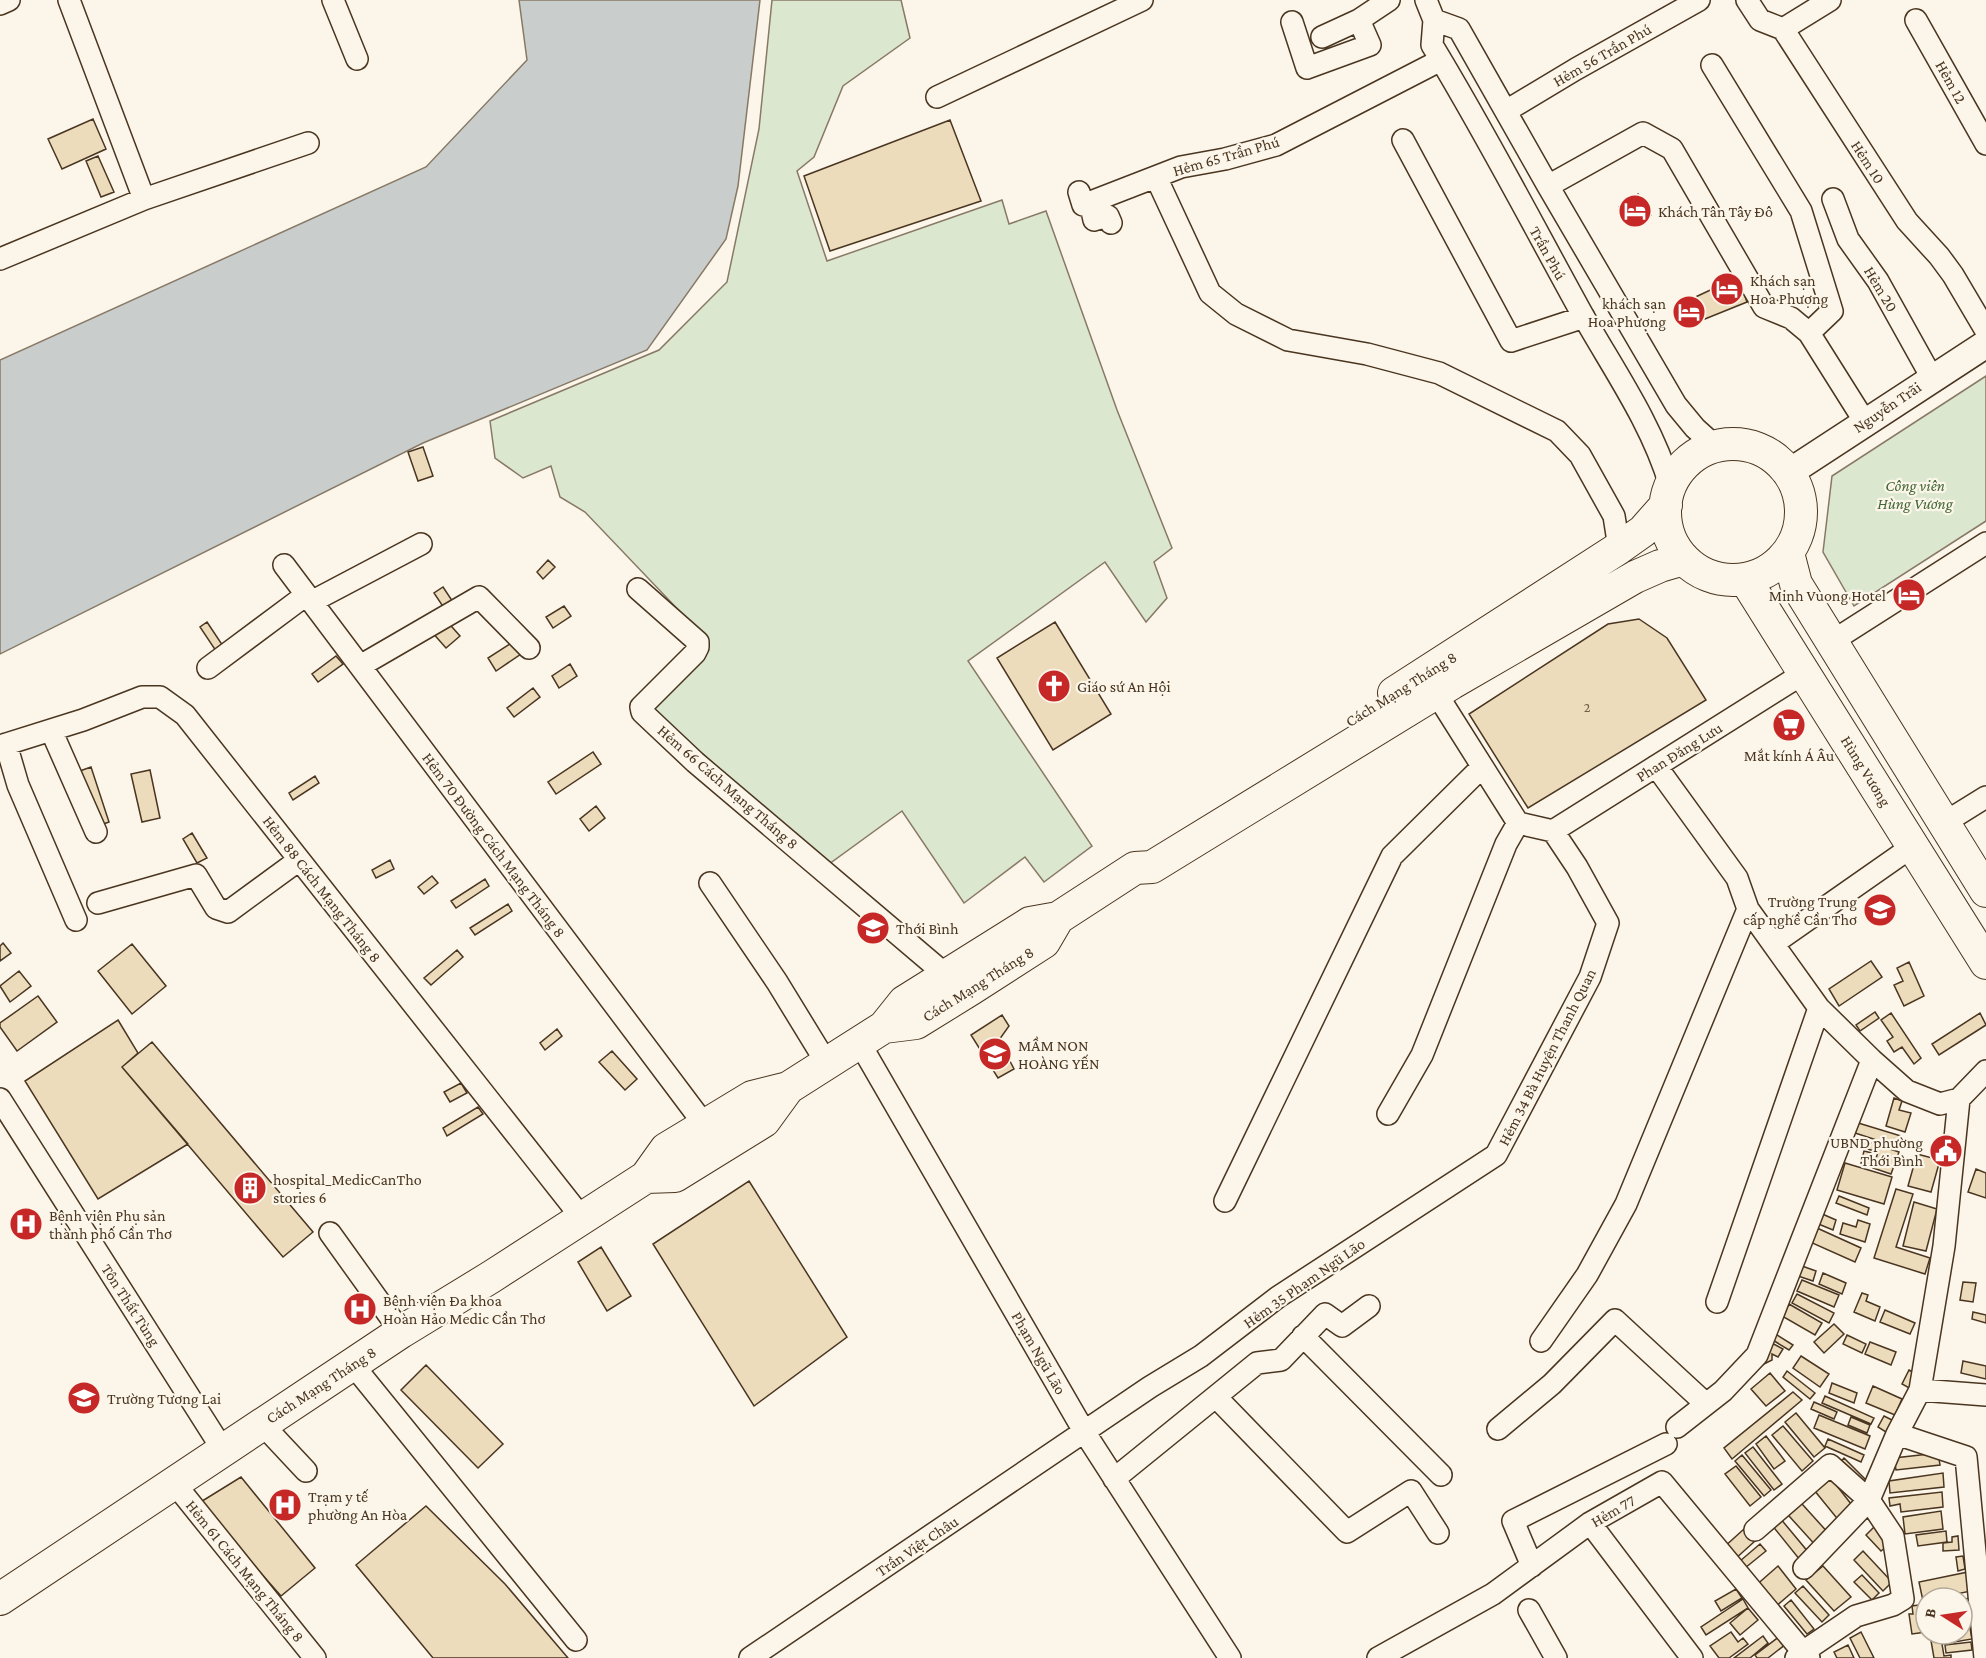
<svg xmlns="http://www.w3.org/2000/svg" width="1986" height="1658" viewBox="0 0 1986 1658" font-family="'Crimson Pro',serif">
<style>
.green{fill:#dce7d0;stroke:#887966;stroke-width:1.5}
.water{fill:#c9cecd;stroke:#887966;stroke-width:1.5}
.building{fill:#ecdcbc;stroke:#4a3520;stroke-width:1.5}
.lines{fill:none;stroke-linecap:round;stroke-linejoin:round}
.minor-casing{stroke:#4a3520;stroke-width:24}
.major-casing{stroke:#4a3520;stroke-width:30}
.highway-casing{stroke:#4a3520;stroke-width:34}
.minor{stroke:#fbf6e9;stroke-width:21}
.major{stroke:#fbf6e9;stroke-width:27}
.highway{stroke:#fbf6e9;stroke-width:32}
.labels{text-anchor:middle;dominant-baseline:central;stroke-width:4.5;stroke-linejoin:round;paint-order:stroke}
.number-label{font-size:14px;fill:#725f47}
.street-label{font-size:16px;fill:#4a3520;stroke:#fbf6e9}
.poi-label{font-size:16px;fill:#4a3520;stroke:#fbf6e9;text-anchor:start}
.park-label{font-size:16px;font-style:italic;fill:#436837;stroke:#fbf6e9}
</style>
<rect width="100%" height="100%" fill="#fbf6e9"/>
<path class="green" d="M772,0h129l9,38 -67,48 -29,71 -17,14 30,90 175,-61 7,24 37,-13 71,199 55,138 -18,14 13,36 -21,24 -41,-60 -137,99 124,185 -48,36 -19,-25 -61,46 -62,-92 -73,53 -178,-155 58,-67 -124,-130 -25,-15 -9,-31 -28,12 -28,-20 -5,-37 169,-71 68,-68 32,-153z
M1986,376v145l-132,85 -31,-54 9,-76z"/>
<path class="water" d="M519,0h241l-22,186 -12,53 -79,111 -224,93 -423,211v-294l426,-193 101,-107z"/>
<path class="building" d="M93,119l13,30 -44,20 -14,-30z
M950,120l31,81 -151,50 -26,-75z
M98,156l16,36 -13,5 -15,-36z
M1638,194l13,21 -19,12 -13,-20z
M1738,277l9,25 -52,21 -8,-22z
M423,447l10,29 -15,5 -10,-29z
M548,560l7,7 -12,12 -6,-7z
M443,587l10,15 -9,6 -10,-15z
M564,606l7,10 -18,12 -7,-11z
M444,618l16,18 -14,12 -15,-17z
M1639,619l28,19 39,62 -178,108 -59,-94 139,-90z
M207,622l16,24 -7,5 -16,-24z
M1055,622l56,92 -58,36 -56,-92z
M513,642l8,12 -25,17 -8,-13z
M336,656l7,8 -25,18 -6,-8z
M570,664l7,12 -18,12 -7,-12z
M533,688l7,9 -26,20 -7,-9z
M593,752l8,12 -45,30 -8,-12z
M91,767l18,55 -14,5 -18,-55z
M150,770l10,48 -18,4 -11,-48z
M315,776l4,7 -26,17 -4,-7z
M596,806l9,12 -16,13 -9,-12z
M192,833l15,25 -10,5 -14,-24z
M390,860l4,9 -18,9 -4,-8z
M432,876l6,7 -14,11 -6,-7z
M485,879l4,7 -33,22 -5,-7z
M508,904l4,7 -37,24 -5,-7z
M3,943l8,10 -11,8v-15z
M132,944l34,42 -34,28 -34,-43z
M457,950l6,7 -32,28 -7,-7z
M1871,961l11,16 -43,29 -10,-17z
M1909,962l15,34 -20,10 -10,-21 9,-4 -6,-13z
M19,971l12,15 -21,16 -10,-16z
M38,996l19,26 -40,29 -17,-24v-4z
M1875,1012l4,6 -19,13 -4,-6z
M1891,1013l30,45 -7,6 -12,-17 -8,5 -7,-11 6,-4 -12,-17z
M1980,1013l6,12 -47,30 -7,-11z
M1002,1015l7,11 -10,14 15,29 -16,9 -27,-43z
M118,1020l20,33 -16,14 66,77 -90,55 -73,-118z
M557,1029l5,7 -17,14 -5,-7z
M152,1042l161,190 -30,25 -161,-190z
M612,1051l25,28 -12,11 -26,-28z
M461,1083l6,10 -17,9 -6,-10z
M1894,1098l8,3 -3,9 12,3 -6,19 -19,-6z
M478,1107l5,7 -36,22 -4,-8z
M1855,1122l46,14 -3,11 -46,-15z
M1860,1139l39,13 -8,22 -18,-6 5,-16 -21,-6z
M1864,1151l8,2 -3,13 -8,-3z
M1917,1154l23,6 -9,32 -23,-6z
M1845,1163l47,14 -8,27 -47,-14z
M1976,1169l10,4v25l-18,-6z
M749,1181l98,156 -93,69 -101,-162z
M1896,1189l17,5 -17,53 34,11 -5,16 -51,-16z
M1839,1196l30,12 -2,7 -31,-12z
M1914,1202l23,7 -11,42 -23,-5z
M1820,1213l16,7 -3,10 -17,-7z
M1858,1220l12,4 -5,18 -25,-8 3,-11 13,4z
M1817,1228l44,20 -6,14 -45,-20z
M601,1247l30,49 -24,15 -29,-49z
M1802,1266l14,5 -3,10 -15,-5z
M1823,1273l23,10 -4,11 -23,-10z
M1802,1280l37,15 -5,12 -37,-16z
M1963,1282l13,1 -3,19 -13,-2z
M1862,1293l6,2 -2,6 14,6 -5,14 -21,-9z
M1797,1294l37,19 -5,10 -37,-20z
M1789,1304l33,19 -7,12 -33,-19z
M1885,1310l30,13 -5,11 -30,-12z
M1973,1312l13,3v8l-14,-4z
M1834,1324l10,10 -20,19 -10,-11z
M1774,1333l19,12 -4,5 -18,-11z
M1847,1335l19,9 -4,9 -19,-9z
M1768,1341l15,8 -5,8 -6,-3v6l-12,6z
M1870,1342l26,10 -5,13 -26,-11z
M1801,1356l28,18 -9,13 -27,-19z
M1963,1361l23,5v13l-25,-6z
M426,1365l77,79 -25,24 -77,-78z
M1909,1370l9,5 -7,14 -9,-5z
M1787,1371l28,22 -5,6 -27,-22z
M1770,1373l15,18 -19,15 -15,-17z
M1832,1383l25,10 -3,10 -25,-10z
M1873,1386l29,13 -7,16 -29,-12z
M1793,1392l9,8 -70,59 -8,-11z
M1825,1396l49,22 -3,6 -49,-21z
M1814,1402l23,10 -3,7 -23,-10z
M1796,1413l29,35 -11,9 -29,-35z
M1819,1415l51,21 -5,13 -51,-21z
M1884,1416l12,6 -7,12 -11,-7z
M1851,1417l19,8 -3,8 -19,-8z
M1783,1426l30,35 -11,10 -30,-36z
M1766,1436l19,25 -11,8 -18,-25z
M1828,1439l36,16 -3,7 -36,-16z
M1753,1447l29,37 -8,6 -29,-37z
M1938,1453l2,12 -44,5 -2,-12z
M1742,1455l29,35 -7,6 -29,-35z
M1844,1458l22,22 -7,6 -21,-21z
M1736,1466l25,31 -11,9 -25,-32z
M1826,1472l29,37 -15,13 -30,-37z
M1943,1473l1,14 -54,6 -1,-12z
M241,1477l74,91 -34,28 -82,-93z
M1942,1492l1,15 -42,5 -1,-8 -10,2 -1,-8z
M1793,1494l38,42 -13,12 -38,-42z
M426,1506l79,78 63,74h-135l-77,-93z
M1941,1511l2,18 -38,5 -2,-17z
M1775,1512l34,41 -9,7 -33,-41z
M1875,1526l16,17 -10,8 -15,-16z
M1744,1529l11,12 -21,19 -11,-12z
M1946,1531l1,11 -29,4 -2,-11z
M1958,1536l1,14 -16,1v-8l9,-1v-5z
M1760,1544l6,7 -21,17 -5,-7z
M1863,1551l29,31 -9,9 -29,-31z
M1963,1556l2,13 -7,2 -2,-14z
M1778,1566l18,23 -21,18 -22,-19z
M1823,1566l28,31 -17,14 -28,-31z
M1968,1572l3,19 -34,7h-11v2l-3,1 -4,-19z
M1862,1575l17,18 -7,7 -18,-18z
M1803,1586l26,29 -7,7 -27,-29z
M1736,1589l6,9 -21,13 -6,-10z
M1974,1598l2,18 -14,1v-18z
M1743,1599l5,9 -42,27 -5,-8z
M1791,1600l23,29 -7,5 -23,-28z
M1926,1604v28l-14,2 -3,-20h4l-1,-8z
M1748,1608l10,12 -18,15 -10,-12z
M1970,1628l2,11 -30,5 2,12 7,-1v3h-17l-4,-23 32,-1v-5z
M1731,1632l7,10 5,-4 5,6 -19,14h-10l-9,-12z
M1861,1632l13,26h-14l-10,-20z
M1763,1636l5,7 -18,15h-16z
M1780,1636l6,8 -18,14h-11l-2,-3z
M1971,1642l1,8 -26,3 -1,-8z
M1848,1645l6,13h-17l-3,-6z"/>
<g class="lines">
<defs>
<path id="minor" d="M69,0l75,199
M333,0l24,59
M1426,0l8,20 -2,25c53,87 100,178 149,267 32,57 70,110 89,173
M1747,0l13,20 23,9 124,192 32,35 14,19 33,56
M0,4l9,-4
M1434,20l25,9 89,157 128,219 19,23 20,18
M1916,20l70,124
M1292,22l15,46 63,-23 -11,-25 30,-20
M1783,29l47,-29
M1322,37l37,-17
M1712,65l89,146 31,100 -23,22
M937,97l205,-97
M1506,111l70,-42 123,-69
M1403,140l108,201 73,-24
M1156,177l54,116 26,21 52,26 79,14 72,19 118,58 23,24 34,61 5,32
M1548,186l95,-53 29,16 92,158 27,11 18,15 56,89
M1079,192l4,13 98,-38 44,-8 51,-14 165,-85
M1833,199l15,40 30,42 54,97
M1090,202l4,18 14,-4 3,7
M0,259l144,-60 164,-56
M284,565l420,559
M638,589l60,53v5l-3,6 -54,54 1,5 53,50 251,213
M311,602l110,-58
M1831,642l155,-99
M360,666l119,-69 50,51
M208,668l98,-73
M51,730l45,102
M6,744l12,41 58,135
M0,746l83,-26 59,-23h18l25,18 397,503
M1656,766l81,112 11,31 71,99 53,52 35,31 33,13 19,-5
M1944,823l42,-26
M1553,831l251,-158
M710,883l67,99 49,80
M98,903l98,-28 20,33 12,4 71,-52
M1773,944l140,-98
M859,1042l226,391 145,225
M0,1099l223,351
M1388,1114l34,-59 84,-211 12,-21
M1225,1201l167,-345 90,-89
M330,1233l71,99
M1717,1302l102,-294
M1303,1336l138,139
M1541,1341l46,-66 39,-71 122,-295
M353,1365l223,275
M1920,1390l66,5
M1216,1397l131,135 64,-41 27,42
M262,1424l44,47
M1677,1427l46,-36 34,-36 115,-295
M1498,1429l54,-45 63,-64 91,84
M1897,1434l69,23 19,201
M1114,1479l143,-116 24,-3 44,-46 17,12 27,-20
M175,1484l140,174
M1590,1523l102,135
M1755,1530l75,-65 39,35 24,36 10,63 -10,6 -37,11 -53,36 6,6
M1532,1566l-19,-45 153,-77
M1804,1568l65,-68 28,-66 23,-44 24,-144 15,-147 27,-28
M1529,1610l27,48
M750,1658l400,-271 51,-31 77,-59 218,-142 94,-178 18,-54 -31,-56 -24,-36 -35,-8 -82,-130
M1378,1658l115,-64 97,-71 72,-41 141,170 -7,6"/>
<path id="major" d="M1790,472l196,-128"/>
<path id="highway" d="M1665 512a68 68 0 1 1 136 0a68 68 0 1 1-136 0Z
M1788,553l8,31 190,307
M1745,579l241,384
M1394,693l225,-145 24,-17 23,-26
M884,1027l32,-4 55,-34 73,-47 14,-24
M646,1177l29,-1 89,-55 24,-33 96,-61 20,-25 126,-79 28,-5 77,-50 17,-1 300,-184 183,-106 25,-11 24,-7
M0,1599l401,-267 90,-55 155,-100 20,-28 86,-52 36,-9"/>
</defs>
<use href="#minor" class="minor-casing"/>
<use href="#major" class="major-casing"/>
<use href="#highway" class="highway-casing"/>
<use href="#minor" class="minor"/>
<use href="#major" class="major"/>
<use href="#highway" class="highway"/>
</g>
<defs>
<symbol id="hotel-disc" viewBox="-11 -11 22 22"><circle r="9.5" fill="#c62828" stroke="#fbf6e9"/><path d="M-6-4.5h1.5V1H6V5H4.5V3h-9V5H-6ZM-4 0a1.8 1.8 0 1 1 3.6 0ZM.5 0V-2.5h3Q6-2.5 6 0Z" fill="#fff"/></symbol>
<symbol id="church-disc" viewBox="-11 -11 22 22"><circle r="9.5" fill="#c62828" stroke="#fbf6e9"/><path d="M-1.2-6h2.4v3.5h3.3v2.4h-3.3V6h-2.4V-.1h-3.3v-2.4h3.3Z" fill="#fff"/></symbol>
<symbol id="supermarket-disc" viewBox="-11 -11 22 22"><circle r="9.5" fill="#c62828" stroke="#fbf6e9"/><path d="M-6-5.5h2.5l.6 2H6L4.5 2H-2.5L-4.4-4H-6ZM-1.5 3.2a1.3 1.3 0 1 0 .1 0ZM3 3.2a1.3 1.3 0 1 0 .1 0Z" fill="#fff"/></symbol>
<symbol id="university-disc" viewBox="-11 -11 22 22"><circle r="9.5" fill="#c62828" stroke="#fbf6e9"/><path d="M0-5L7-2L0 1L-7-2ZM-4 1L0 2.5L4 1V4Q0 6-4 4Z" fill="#fff"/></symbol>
<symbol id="school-disc" viewBox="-11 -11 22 22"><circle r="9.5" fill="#c62828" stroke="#fbf6e9"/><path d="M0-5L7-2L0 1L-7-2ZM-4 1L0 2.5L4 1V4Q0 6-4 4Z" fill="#fff"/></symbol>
<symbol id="civic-disc" viewBox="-11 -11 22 22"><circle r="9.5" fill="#c62828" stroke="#fbf6e9"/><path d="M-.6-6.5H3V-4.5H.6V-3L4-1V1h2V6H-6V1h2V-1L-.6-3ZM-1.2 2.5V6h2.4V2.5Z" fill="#fff"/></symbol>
<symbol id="building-disc" viewBox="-11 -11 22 22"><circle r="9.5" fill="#c62828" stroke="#fbf6e9"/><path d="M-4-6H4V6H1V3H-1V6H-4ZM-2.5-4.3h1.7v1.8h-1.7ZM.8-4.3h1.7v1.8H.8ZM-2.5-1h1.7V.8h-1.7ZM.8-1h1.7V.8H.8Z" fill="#fff"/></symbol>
<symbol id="hospital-disc" viewBox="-11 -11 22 22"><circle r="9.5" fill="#c62828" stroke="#fbf6e9"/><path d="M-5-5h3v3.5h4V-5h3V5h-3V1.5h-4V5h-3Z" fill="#fff"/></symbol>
</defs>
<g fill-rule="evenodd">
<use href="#hotel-disc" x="1616" y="192" width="38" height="38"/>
<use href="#hotel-disc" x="1708" y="270" width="38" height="38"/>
<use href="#hotel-disc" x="1670" y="293" width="38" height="38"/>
<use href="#hotel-disc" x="1890" y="576" width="38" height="38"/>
<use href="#church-disc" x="1035" y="667" width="38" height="38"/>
<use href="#supermarket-disc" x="1770" y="706" width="38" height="38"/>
<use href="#university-disc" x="1861" y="891" width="38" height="38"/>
<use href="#school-disc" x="854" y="909" width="38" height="38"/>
<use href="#school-disc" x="976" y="1035" width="38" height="38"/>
<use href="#civic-disc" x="1927" y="1132" width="38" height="38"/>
<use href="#building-disc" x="231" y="1169" width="38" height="38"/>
<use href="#hospital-disc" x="7" y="1205" width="38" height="38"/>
<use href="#hospital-disc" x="341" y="1290" width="38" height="38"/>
<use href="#school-disc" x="65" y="1379" width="38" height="38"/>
<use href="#hospital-disc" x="266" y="1486" width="38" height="38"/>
</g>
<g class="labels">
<g class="number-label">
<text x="1587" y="707">2</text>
</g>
<g class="street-label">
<text transform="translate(1602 55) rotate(-30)">Hẻm 56 Trần Phú</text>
<text transform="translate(1951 82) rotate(61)">Hẻm 12</text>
<text transform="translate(1226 156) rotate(-16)">Hẻm 65 Trần Phú</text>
<text transform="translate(1868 162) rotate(57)">Hẻm 10</text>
<text transform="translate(1548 253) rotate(61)">Trần Phú</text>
<text transform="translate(1881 289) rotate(59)">Hẻm 20</text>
<text transform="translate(1887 407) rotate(-34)">Nguyễn Trãi</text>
<text transform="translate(1401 689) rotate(-32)">Cách Mạng Tháng 8</text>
<text transform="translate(1679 752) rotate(-32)">Phan Đăng Lưu</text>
<text transform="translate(1866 771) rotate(58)">Hùng Vương</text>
<text transform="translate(728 787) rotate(41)">Hẻm 66 Cách Mạng Tháng 8</text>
<text transform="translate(494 845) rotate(53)">Hẻm 70 Đường Cách Mạng Tháng 8</text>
<text transform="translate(322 889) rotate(52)">Hẻm 88 Cách Mạng Tháng 8</text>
<text transform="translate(978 984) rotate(-32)">Cách Mạng Tháng 8</text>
<text transform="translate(1547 1057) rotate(-63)">Hẻm 34 Bà Huyện Thanh Quan</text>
<text transform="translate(1304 1283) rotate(-35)">Hẻm 35 Phạm Ngũ Lão</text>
<text transform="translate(131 1305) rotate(57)">Tôn Thất Tùng</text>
<text transform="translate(1039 1353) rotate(60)">Phạm Ngũ Lão</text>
<text transform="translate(321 1385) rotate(-33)">Cách Mạng Tháng 8</text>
<text transform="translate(1613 1511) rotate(-30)">Hẻm 77</text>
<text transform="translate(917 1546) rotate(-34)">Trần Việt Châu</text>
<text transform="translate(245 1571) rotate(51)">Hẻm 61 Cách Mạng Tháng 8</text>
</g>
<g class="poi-label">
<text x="1658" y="211">Khách Tân Tây Đô</text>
<text x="1750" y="280">Khách sạn<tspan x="1750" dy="18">Hoa Phượng</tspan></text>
<text x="1666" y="303" text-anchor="end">khách sạn<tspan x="1666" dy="18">Hoa Phượng</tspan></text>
<text x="1886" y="595" text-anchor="end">Minh Vuong Hotel</text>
<text x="1077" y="686">Giáo sứ An Hội</text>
<text x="1789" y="755" text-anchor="middle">Mắt kính Á Âu</text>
<text x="1857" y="901" text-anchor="end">Trường Trung<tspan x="1857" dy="18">cấp nghề Cần Thơ</tspan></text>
<text x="896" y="928">Thới Bình</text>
<text x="1018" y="1045">MẦM NON<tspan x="1018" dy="18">HOÀNG YẾN</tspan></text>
<text x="1923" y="1142" text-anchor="end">UBND phường<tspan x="1923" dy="18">Thới Bình</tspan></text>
<text x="273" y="1179">hospital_MedicCanTho<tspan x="273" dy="18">stories 6</tspan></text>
<text x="49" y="1215">Bệnh viện Phụ sản<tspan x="49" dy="18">thành phố Cần Thơ</tspan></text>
<text x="383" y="1300">Bệnh viện Đa khoa<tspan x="383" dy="18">Hoàn Hảo Medic Cần Thơ</tspan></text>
<text x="107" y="1398">Trường Tương Lai</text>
<text x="308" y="1496">Trạm y tế<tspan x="308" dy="18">phường An Hòa</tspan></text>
</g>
<g class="park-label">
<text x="1915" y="485">Công viên<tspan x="1915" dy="18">Hùng Vương</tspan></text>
</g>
</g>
<g transform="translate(1944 1616) rotate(282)"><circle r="28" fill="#fbf6e9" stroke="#b4a999" stroke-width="1.5"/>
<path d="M0-4.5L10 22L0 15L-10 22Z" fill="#c62828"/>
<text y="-9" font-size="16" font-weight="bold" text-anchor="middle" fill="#4a3520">B</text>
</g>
</svg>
